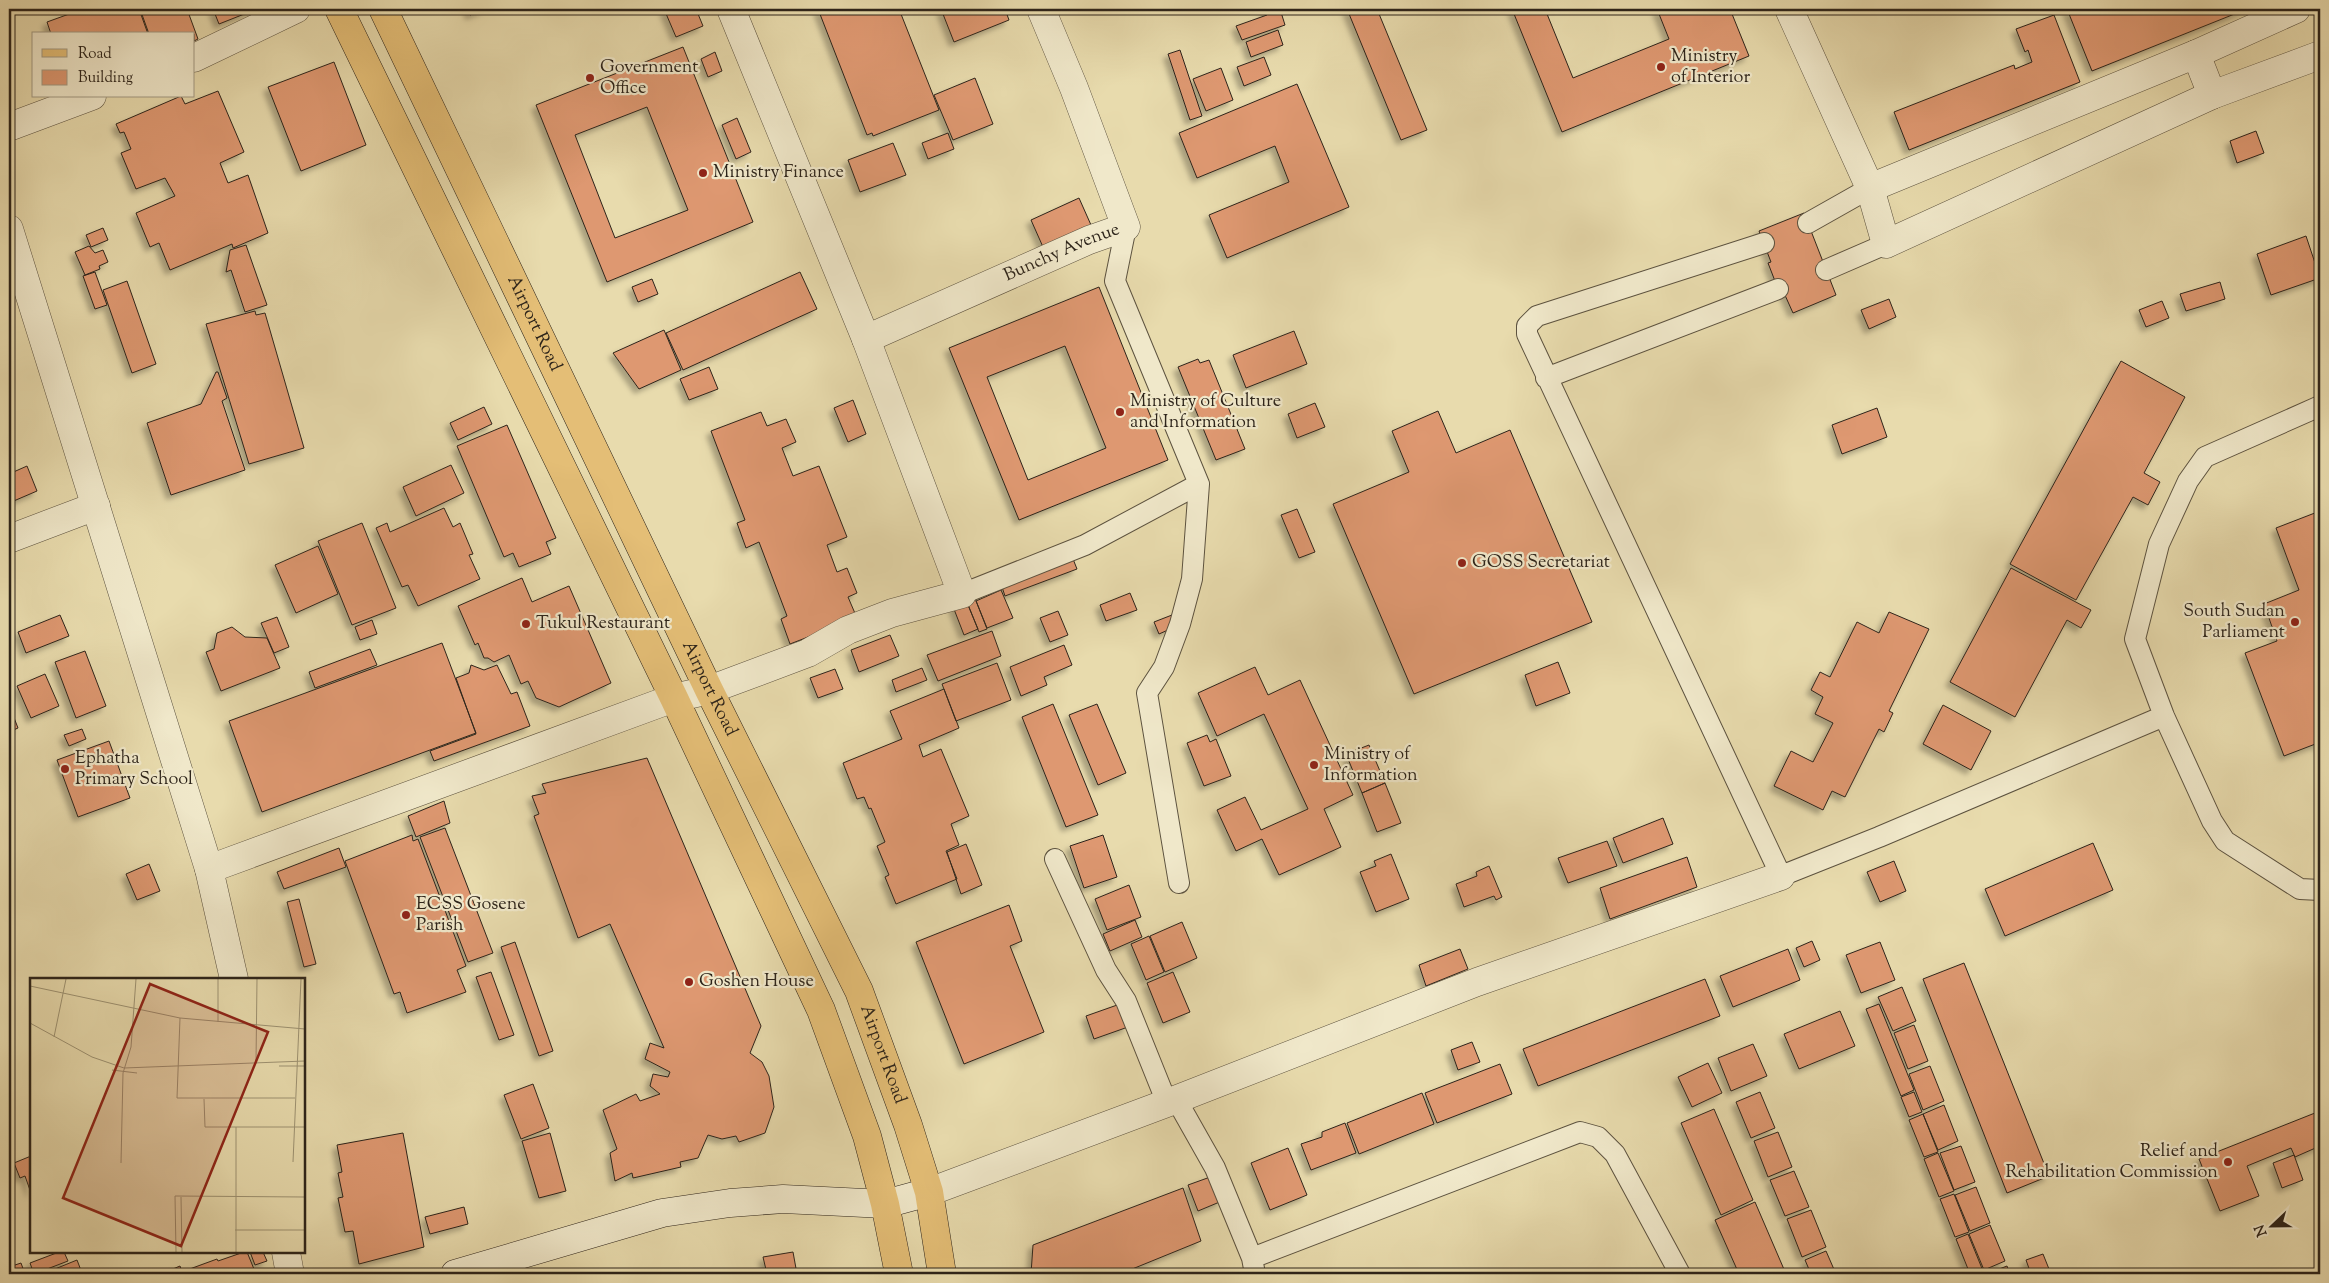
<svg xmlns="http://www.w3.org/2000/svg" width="2329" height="1283" viewBox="0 0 2329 1283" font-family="'Sorts Mill Goudy',serif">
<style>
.building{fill:#de9871;stroke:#2d241a;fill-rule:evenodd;filter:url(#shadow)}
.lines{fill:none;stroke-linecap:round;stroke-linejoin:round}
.lane-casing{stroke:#5c523f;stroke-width:22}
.street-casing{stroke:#5c523f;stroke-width:29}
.secondary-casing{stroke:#2d241a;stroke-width:29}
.primary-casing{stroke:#2d241a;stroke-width:29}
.lane{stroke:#f0e8ca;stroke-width:20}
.street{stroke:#f0e8ca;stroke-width:28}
.secondary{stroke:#f0e8ca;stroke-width:28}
.primary{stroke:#e4be76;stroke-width:28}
.poi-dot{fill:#8f2418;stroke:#f0e8ca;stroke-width:2}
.labels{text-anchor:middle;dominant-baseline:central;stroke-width:4.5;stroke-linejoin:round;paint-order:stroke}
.poi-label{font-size:18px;fill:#2d241a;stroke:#f0e8ca;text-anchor:start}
.street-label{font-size:18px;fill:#2d241a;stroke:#f0e8ca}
.inset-road{fill:none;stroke:#9d9272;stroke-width:1}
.view{fill:#8f2418;fill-opacity:0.15;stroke:#8f2418;stroke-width:2.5}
.inset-edge{fill:none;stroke:#2d241a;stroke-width:2.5}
</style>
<defs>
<filter id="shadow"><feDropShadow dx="-4.5" dy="4.5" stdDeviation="2.5" flood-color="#0004"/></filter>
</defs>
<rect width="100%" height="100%" fill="#e8dbad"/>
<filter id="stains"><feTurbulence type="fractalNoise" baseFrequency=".004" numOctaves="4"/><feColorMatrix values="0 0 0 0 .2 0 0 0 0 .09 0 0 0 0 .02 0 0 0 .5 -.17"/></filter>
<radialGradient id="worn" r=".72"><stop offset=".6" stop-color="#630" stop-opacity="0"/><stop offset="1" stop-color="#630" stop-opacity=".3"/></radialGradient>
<path class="building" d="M83,9h56l9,25h-97l-4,-12z
M140,9h47l11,30 -4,2v-7h-45z
M213,9h44l-38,15z
M468,9h18l-16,6z
M664,9h32l7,17 -27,11z
M818,9h81l40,101 -66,26 -1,-3 -5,2z
M941,9h64l4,11 -55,22z
M1265,9h15l5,16 -43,15 -6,-14 31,-11z
M1347,9h30l50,121 -26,10z
M1512,9h33l28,69 96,-39 -12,-30h73l19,47 -187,76z
M2067,9h180l-155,62z
M2054,15l26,67 -171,68 -15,-38 120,-47 1,4 17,-7 -4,-12 -3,2 -9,-23z
M1278,30l5,15 -32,12 -5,-15z
M683,47l70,175 -146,60 -71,-177zM647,107l41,103 -73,28 -40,-103z
M1180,50l22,66 -12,4 -22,-66z
M715,52l7,19 -14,6 -7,-18z
M1264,57l7,18 -27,11 -7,-19z
M334,62l32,83 -65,26 -33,-84z
M1221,68l12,32 -27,11 -13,-32z
M975,78l18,46 -40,16 -19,-45z
M1297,84l52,123 -122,51 -18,-43 80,-33 -14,-36 -78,32 -18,-45z
M218,91l26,61 -24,11 8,20 20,-8 20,58 -35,15 -1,-4 -62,26 -11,-27 -9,4 -14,-34 39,-17 -10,-18 -29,11 -15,-36 10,-4 -7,-17 -4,1 -4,-9 65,-28 4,8z
M737,118l14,34 -15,7 -14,-34z
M2256,131l8,22 -27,10 -7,-22z
M948,133l6,16 -26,10 -6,-16z
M893,143l13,32 -46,17 -12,-32z
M1079,198l12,27 -48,22 -12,-27z
M1804,213l32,82 -43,18 -9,-20 -4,1 -12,-31 3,-1 -12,-31z
M103,228l5,12 -17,7 -5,-12z
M2306,236l14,42 -49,17 -14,-41z
M246,245l21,60 -22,7 -14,-42 -5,2 4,-22z
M89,246l6,7 8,-3 5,12 -9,4 1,3 -15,6 -10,-23z
M95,272l12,33 -12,4 -12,-33z
M800,272l17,37 -134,61 -17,-37z
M652,279l6,15 -20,8 -6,-15z
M127,281l29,83 -24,9 -29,-83z
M2220,282l5,17 -39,12 -6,-17z
M1099,287l69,173 -149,60 -70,-172zM1065,346l41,102 -78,32 -41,-103z
M1889,299l7,18 -27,12 -8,-19z
M2162,301l7,17 -23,9 -7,-17z
M255,311l1,4 9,-2 39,135 -55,16 -43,-140z
M664,330l17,40 -42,19 -26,-36z
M1294,331l13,33 -61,24 -13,-33z
M1198,359l2,4 9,-3 36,89 -29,11 -38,-93z
M2121,361l64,36 -41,76 16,9 -12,23 -15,-8 -57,103 -66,-36z
M709,367l9,22 -29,11 -9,-21z
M216,372h2l9,26 -5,3 23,69 -74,25 -24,-72 54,-19z
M853,400l13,34 -18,8 -14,-34z
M1315,403l10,24 -28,11 -9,-24z
M484,407l8,17 -34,16 -8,-17z
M1877,408l10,29 -45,17 -10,-29z
M1438,411l18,42 54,-23 82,192 -178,72 -81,-190 76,-32 -17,-41z
M761,412l6,14 19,-7 10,23 -14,6 11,28 26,-10 28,71 -20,8 10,27 10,-4 10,25 -9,4 9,21 -67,26 -9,-25 6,-3 -28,-74 -13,6 -9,-25 8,-3 -34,-89z
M507,425l49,113 -10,4 5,12 -32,13 -6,-14 -9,4 -47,-111z
M451,465l13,28 -48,23 -13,-29z
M27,466l10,25 -28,12v-29z
M444,508l9,19 7,-4 13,31 -4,1 11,24 -62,27 -10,-21 -6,2 -26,-59 11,-5 3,9z
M1297,509l18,43 -16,6 -18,-43z
M2320,511v238l-2,-6 -34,13 -39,-103 32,-12 -13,-37 35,-14 -23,-62z
M362,523l34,85 -44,17 -34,-84z
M318,546l20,48 -42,19 -21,-48z
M1071,554l6,15 -72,27 -5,-15z
M2011,568l80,42 -10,18 -14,-8 -52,97 -65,-35z
M522,578l10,24 37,-16 42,97 -52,24 -23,-9 -8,-17 -7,3 -12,-29 -15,7 -6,-4h-4l-6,-15 -3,2 -17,-39z
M1001,590l12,28 -26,10 -11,-27z
M973,593l14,36 -8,3 -14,-35z
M1130,593l7,17 -31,11 -6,-16z
M965,598l13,31 -14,6 -12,-31z
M1058,611l10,24 -18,7 -10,-24z
M1889,612l40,17 -40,82 4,2 -9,19 -5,-3 -34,68 -13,-6 -9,19 -49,-24 17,-35 22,11 20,-39 -18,-9 8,-17 -12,-7 9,-18 10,5 27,-55 22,11z
M60,615l9,21 -43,17 -8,-21z
M1172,615l5,11 -18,8 -5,-12z
M277,617l12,30 -15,6 -13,-30z
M372,620l5,14 -17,6 -5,-13z
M232,627l13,10 22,1 13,30 -59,23 -15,-39 8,-3 3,-16z
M992,631l9,25 -63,25 -11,-26z
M890,635l9,21 -40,16 -8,-22z
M442,643l34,90 -214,79 -33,-91z
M1064,645l8,20 -28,12 3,8 -26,11 -11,-29z
M370,649l7,16 -62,23 -6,-16z
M85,651l21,55 -30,12 -21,-56z
M1558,662l12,31 -34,13 -11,-31z
M997,663l14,37 -55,21 -14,-37z
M471,665l13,5 13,-5 14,29 6,-2 13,34 -96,35 -4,-10 46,-17 -20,-56 13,-5z
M1255,667l13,28 32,-15 53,115 -29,14 17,38 -62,28 -17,-36 -26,12 -19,-41 28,-13 16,33 47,-21 -44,-95 -47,22 -19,-43z
M922,668l5,12 -31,12 -4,-12z
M835,669l8,20 -25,9 -8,-20z
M45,674l14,32 -28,12 -14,-32z
M944,689l15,39 -40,17 4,12 18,-8 28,67 -18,8 8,21 -13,6 11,28 -61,25 -11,-27 4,-2 -12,-29 8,-4 -14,-34 -2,1 -5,-12 -7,2 -14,-36 59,-24 -12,-28z
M1053,704l45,111 -32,12 -44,-110z
M1097,704l29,69 -28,12 -29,-70z
M9,705l9,23 -9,4z
M1943,705l48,26 -20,39 -48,-26z
M82,729l4,10 -17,7 -5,-11z
M1207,735l3,7 6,-3 15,37 -27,10 -17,-43z
M109,741l21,57 -52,19 -21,-57z
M1369,745l16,38 -23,10 -16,-39z
M647,758l114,268 -11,27 12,9 7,14 5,31 -9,26 -26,9 -3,-6 -14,3 -14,-4 -10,23 -18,4 1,5 -48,11 -1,-5 -17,8 -5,-28 7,-4 -14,-39 33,-16 4,7 20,-7 -10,-8 3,-12 15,3 2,-5 -25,-13 5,-16 14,5 -54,-124 -32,14 -44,-122 5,-2 -7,-18 14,-3 -4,-9z
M1385,783l16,40 -24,9 -15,-39z
M444,801l6,22 -34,14 -8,-21z
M1663,818l10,26 -50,19 -10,-25z
M445,828l48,125 -25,9 -48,-125z
M412,835l1,6 5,-2 48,127 -9,4 9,22 -59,21 -7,-21 -6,2 -49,-133z
M1103,835l14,42 -33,11 -14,-42z
M1607,841l10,25 -49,17 -10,-25z
M2093,843l20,47 -108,46 -20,-47z
M966,844l16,41 -21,9 -14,-42z
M339,848l7,19 -62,22 -7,-17z
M1391,854l18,45 -33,13 -16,-40 16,-6 -2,-5z
M1687,857l10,30 -87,32 -10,-31z
M1894,861l12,30 -26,11 -13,-30z
M149,864l11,27 -23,9 -11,-26z
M1489,866l13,31 -6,3 -2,-4 -30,11 -8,-23 21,-8 -1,-4z
M1129,885l12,32 -34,13 -12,-31z
M299,899l17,65 -12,3 -17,-65z
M1009,905l13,36 -12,5 34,86 -80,32 -48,-122z
M1135,920l7,17 -32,14 -7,-17z
M1182,922l15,36 -32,14 -15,-36z
M1149,936l15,36 -18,8 -15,-36z
M1812,941l8,19 -16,7 -8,-19z
M515,942l38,109 -14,5 -38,-109z
M1880,942l15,38 -34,13 -15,-38z
M1460,949l8,20 -42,17 -7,-21z
M1788,949l12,31 -67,27 -13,-31z
M1964,963l85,213 -42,17 -84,-214z
M491,972l23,63 -15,5 -23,-63z
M1173,972l17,40 -27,11 -16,-40z
M1705,979l15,37 -182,70 -15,-37z
M1902,987l14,34 -23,10 -15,-34z
M1120,1004l8,23 -34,12 -8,-23z
M1879,1004l35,86 -13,6 -35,-87z
M1840,1011l15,35 -56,23 -15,-35z
M1914,1025l14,36 -20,8 -14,-36z
M1472,1042l8,20 -22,8 -7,-20z
M1753,1044l14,32 -36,15 -13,-33z
M1708,1063l14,30 -30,14 -14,-30z
M1500,1064l12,30 -75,29 -12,-30z
M1930,1066l14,35 -21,9 -14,-36z
M533,1084l16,44 -28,11 -17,-44z
M1760,1092l15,36 -24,10 -15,-36z
M1914,1092l8,20 -13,5 -8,-20z
M1422,1093l12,31 -75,30 -12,-31z
M1944,1105l14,36 -20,9 -15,-36z
M1714,1109l39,91 -32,15 -40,-92z
M2320,1111v35l-25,11 -4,-9 -44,18 12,30 -39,15 -21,-52z
M1923,1114l15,38 -14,5 -15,-37z
M1345,1123l11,30 -45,17 -10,-26 21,-7v-5z
M1778,1132l14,35 -24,10 -14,-36z
M403,1133l21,114 -65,17 -6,-33 -8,1 -7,-34 5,-1 -5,-24 4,-1 -5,-27z
M550,1133l16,58 -27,7 -17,-57z
M1961,1146l14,36 -21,8 -14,-37z
M1288,1148l19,47 -37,15 -19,-47z
M1938,1153l16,38 -15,6 -15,-38z
M2294,1155l9,25 -21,8 -9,-25z
M31,1156v37l-6,-17 -5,2 -6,-15z
M1794,1171l15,36 -24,9 -15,-36z
M1213,1176l9,25 -24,10 -10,-26z
M1976,1187l14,36 -20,8 -15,-36z
M1183,1188l18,53 -81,33h-89l2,-29z
M1954,1194l15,38 -14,5 -15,-38z
M9,1200l5,15 -5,2z
M1755,1202l31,72h-47l-24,-54z
M464,1207l4,17 -38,10 -5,-17z
M1811,1210l15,37 -24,10 -15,-38z
M1990,1225l15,36 -21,9 -15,-36z
M1968,1234l15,37 -7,3h-6l-14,-35z
M1826,1251l10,23h-25l-6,-14z
M59,1252h5l4,9 -34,13 -4,-11z
M244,1252h3l9,22h-67l-2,-4 30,-11 1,2z
M250,1252h13l4,9 -12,4z
M793,1252l4,22h-30l-4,-17z
M2043,1254l8,20h-20l-5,-14z
M77,1260l5,13 -30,1 -2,-3z
M21,1263l4,11h-16v-7z
M180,1266l3,8h-22z
M2007,1266l3,8h-24z"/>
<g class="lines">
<defs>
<path id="lane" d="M1808,223l62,-35
M1126,227l-11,54 84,203 -7,95 -12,45 -16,43 -17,26 32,190
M1764,243l-227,73 -10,10v8l254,542 98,-39 285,-121
M1826,270l60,-26
M1546,378l232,-89
M2320,406l-115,51 -17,24 -29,63 -24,95 29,77 48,105 13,20 75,48 20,1
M962,594l123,-49 114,-61
M1055,859l51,111 20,31 41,102
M1176,1099l39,69 37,90 3,16
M1252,1258l328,-126 18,5 17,17 65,120"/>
<g id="street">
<path d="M1789,9l81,179 16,56 326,-149 108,-40"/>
<path d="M2196,54l16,41"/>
<path d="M194,58l102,-49"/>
<path d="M9,127l83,-31"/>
<path d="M1870,188l326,-134 100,-45"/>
<path d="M9,229l200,640 25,110"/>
<path id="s1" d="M866,339l223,-99 37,-13 -52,-139 -33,-79"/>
<path d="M9,539l87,-33"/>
<path d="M209,869l465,-171 35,-8 99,-37 40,-23 44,-17 70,-19 -96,-255 -135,-330"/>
<path d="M929,1192l238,-89 310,-121 304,-106"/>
<path d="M286,1252l4,22"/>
</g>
<path id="secondary" d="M455,1274l207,-61 68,-10 53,-4 102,5 44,-12"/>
<g id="primary">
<path d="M339,9l335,689 147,312 46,126 18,68 14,70"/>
<path id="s2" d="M383,9l326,681 150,301 49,134 21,67 13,82"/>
</g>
</defs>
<use href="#lane" class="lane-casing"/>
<use href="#street" class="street-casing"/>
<use href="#secondary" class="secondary-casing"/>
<use href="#primary" class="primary-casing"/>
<use href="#lane" class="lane"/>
<use href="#street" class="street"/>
<use href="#secondary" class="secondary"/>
<use href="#primary" class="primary"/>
</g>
<g class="poi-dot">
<circle cx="1661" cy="67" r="5"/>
<circle cx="590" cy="78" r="5"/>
<circle cx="703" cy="173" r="5"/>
<circle cx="1120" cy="412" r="5"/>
<circle cx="1462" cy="563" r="5"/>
<circle cx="2295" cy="622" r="5"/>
<circle cx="526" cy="624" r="5"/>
<circle cx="1314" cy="765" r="5"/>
<circle cx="65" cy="769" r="5"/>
<circle cx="406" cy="915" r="5"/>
<circle cx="689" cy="982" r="5"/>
<circle cx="2228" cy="1162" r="5"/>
</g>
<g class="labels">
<g class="poi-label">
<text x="1671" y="57">Ministry<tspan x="1671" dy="21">of Interior</tspan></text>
<text x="600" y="68">Government<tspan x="600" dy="21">Office</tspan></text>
<text x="713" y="173">Ministry Finance</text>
<text x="1130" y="402">Ministry of Culture<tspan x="1130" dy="21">and Information</tspan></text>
<text x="1472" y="563">GOSS Secretariat</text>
<text x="2285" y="612" text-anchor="end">South Sudan<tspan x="2285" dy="21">Parliament</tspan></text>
<text x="536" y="624">Tukul Restaurant</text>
<text x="1324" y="755">Ministry of<tspan x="1324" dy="21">Information</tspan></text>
<text x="75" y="759">Ephatha<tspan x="75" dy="21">Primary School</tspan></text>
<text x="416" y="905">ECSS Gosene<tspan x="416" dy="21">Parish</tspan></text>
<text x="699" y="982">Goshen House</text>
<text x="2218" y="1152" text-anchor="end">Relief and<tspan x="2218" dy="21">Rehabilitation Commission</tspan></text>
</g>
<g class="street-label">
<text stroke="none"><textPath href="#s1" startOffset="214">Bunchy Avenue</textPath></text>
<text stroke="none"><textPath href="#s2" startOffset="349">Airport Road</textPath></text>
<text stroke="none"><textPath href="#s2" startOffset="754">Airport Road</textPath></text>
<text stroke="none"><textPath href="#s2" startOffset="1159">Airport Road</textPath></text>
</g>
</g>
<g transform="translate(30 978)">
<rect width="275" height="275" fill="#e8dbad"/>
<path class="inset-road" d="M0,8l150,32 125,11M150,40l-3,80h118M188,44v-43M0,45l62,34 32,11 181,-7M24,59l12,-58M226,84l1,-83M249,88h26M82,92l25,3M174,121l1,28h100M263,184l8,-183M91,185l2,-90 8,-26 5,-68M151,219l1,55M205,252h70M146,274l-1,-56 130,1M206,274v-125"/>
<path class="view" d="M120,6l118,48 -87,214 -118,-48z"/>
<rect width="275" height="275" class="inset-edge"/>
</g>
<rect width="2329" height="1283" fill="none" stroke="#e8dbad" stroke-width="30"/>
<rect x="10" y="10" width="2309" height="1263" fill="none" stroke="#2d241a" stroke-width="2.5"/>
<rect x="15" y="15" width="2299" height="1253" fill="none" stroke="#2d241a"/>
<rect x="32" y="32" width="162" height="65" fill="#f0e8ca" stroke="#a29a84"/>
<rect x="42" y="49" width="25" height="8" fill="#e4be76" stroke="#a29a84"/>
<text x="78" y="58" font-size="15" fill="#2d241a">Road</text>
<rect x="42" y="70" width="25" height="15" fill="#de9871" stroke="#a29a84"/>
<text x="78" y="82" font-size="15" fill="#2d241a">Building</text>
<g transform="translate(2272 1226) rotate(248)" stroke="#f0e8ca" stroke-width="4" paint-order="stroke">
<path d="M0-4L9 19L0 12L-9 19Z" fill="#2d241a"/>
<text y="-8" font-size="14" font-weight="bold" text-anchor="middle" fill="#2d241a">N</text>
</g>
<rect width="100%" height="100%" filter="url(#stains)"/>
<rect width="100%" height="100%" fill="url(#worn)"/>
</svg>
